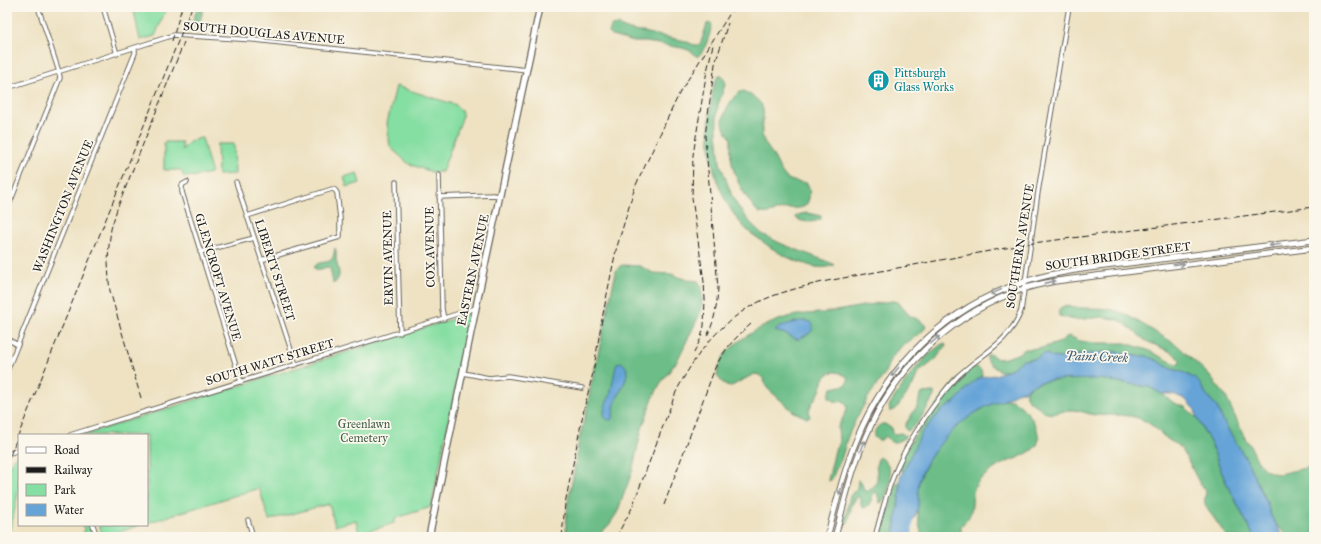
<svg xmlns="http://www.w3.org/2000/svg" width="1321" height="544" viewBox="0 0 1321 544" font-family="'IM FELL Great Primer',serif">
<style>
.green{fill:#85dea2;stroke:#507d5f}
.forest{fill:#6cbd88;stroke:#446c52;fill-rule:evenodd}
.water{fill:#66a4d8;stroke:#41607a}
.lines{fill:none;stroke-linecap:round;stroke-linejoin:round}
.river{stroke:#66a4d8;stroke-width:7}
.street-casing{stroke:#666156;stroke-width:5.5}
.secondary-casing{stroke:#666156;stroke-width:7}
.primary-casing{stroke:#666156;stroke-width:8}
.street{stroke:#fff;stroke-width:3.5}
.secondary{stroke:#fff;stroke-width:5}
.primary{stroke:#fff;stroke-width:5.5}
.rail{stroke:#1c1c1c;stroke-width:1;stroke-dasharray:6 3;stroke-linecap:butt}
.oneway{stroke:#999}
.labels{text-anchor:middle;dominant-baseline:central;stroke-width:3.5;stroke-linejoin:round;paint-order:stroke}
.street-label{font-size:12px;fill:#1c1c1c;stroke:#fbf7ec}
.culture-label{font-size:12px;fill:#0d838f;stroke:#fbf7ec;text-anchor:start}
.park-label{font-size:12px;fill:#41604b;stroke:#fbf7ec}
.water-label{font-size:13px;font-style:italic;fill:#3d5971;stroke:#fbf7ec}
</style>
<rect width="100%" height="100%" fill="#fbf7ec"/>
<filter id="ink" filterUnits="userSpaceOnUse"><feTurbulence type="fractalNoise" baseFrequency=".025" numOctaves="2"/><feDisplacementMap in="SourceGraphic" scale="8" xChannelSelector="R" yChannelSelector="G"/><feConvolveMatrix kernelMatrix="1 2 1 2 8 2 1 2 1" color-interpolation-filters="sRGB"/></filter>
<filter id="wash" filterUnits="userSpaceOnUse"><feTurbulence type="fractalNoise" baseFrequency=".012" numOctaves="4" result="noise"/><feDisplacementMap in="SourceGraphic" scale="16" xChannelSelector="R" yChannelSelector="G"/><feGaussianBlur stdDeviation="0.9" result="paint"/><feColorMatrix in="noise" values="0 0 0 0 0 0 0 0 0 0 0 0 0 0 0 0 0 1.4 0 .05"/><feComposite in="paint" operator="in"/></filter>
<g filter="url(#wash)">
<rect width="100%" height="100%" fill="#eee2c3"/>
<path class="green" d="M133,7h34l-12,29 -15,4z
M396,86l60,19 6,7v6l-20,54h-10l-23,-8 -19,-17 -3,-24z
M202,138l9,33 -1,2 -12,3 -14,1 -3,-7h-17v-28h18v8c5,-8 12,-11 20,-12z
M217,144h17l1,30 -17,1z
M357,173l3,10 -13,4 -3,-10z
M468,314l2,2 -39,191 -35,11 -2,5 -35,11 -3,-14 -21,6 -6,-22 -60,16 -10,-32 -112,35v-88h-64z
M19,454v34l-9,45 9,2v2h-12v-16l3,-16v-2l-3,-2c0,-15 -3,-38 12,-47z
M82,525h7l4,12h-10v-5l2,-2z
M99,525h41l-37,12z"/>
<path class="forest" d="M198,7h6l-4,14 -5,4 -2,-1v-4z
M711,23l1,3c-3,9 -6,25 -15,31l-6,-6 -9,-3 -36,-6h-12l-22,-6 -3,-3 2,-7 7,-1c7,4 17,7 25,7l42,9 9,4h5l2,-3 6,-18z
M719,76h3l3,5v4l-7,20 -1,10v17l2,20 1,11 12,33 5,9 13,17 12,12 20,10 49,19 3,2c-14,6 -25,0 -38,-4 -13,-5 -24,-12 -34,-20 -7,-5 -14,-9 -19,-15 -29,-33 -38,-79 -32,-121 2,-9 1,-22 8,-29z
M744,91c6,4 13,7 17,13 5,9 0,18 1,28 0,11 9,18 13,27 4,7 6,14 12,19 5,4 13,4 20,5 3,5 3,10 2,15 -3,15 -15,8 -26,11 -12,3 -11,5 -24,4 -14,-15 -26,-36 -28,-56 -1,-6 0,-13 0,-19 -12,-13 -9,-22 -1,-35 4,-6 7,-11 14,-12z
M807,213l14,3v3c-7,4 -18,4 -25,-1v-2l5,-2z
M335,248c3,6 0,11 2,16 2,9 4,11 -2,19h-2l-3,-15 -3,-1 -9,3 -4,-2c4,-9 13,-3 18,-9 2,-3 2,-7 3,-11z
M623,265l17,1 13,7 18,1 16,6 11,1 4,6v14l-2,13 -23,47 -17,23 -8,16 -11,32 -9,40 -15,41 -8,12 -12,12h-31v-13l2,-23 6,-29 5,-33 8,-30 3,-19 26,-119 4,-5zM623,386l-8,16 -2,15 -5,-18z
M892,301l6,1 11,13 12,6 5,5 -4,6 -21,15 -11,13 -6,15 -15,21 -14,25 -7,15 -7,24 -6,11 -3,8 -2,2 -2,-1 7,-30 4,-8 -1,-15 9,-17v-5l-3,-4c-6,1 -10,1 -15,-3v-4l3,-6 14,-3 2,-4v-3c-8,-7 -18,-9 -24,1 -2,4 -2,9 -4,12 -5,10 -13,14 -10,26l-3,1 -13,-6 -27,-24 -4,-10 -4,-3 -5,-1 -24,13 -7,-4 -6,-7c1,-9 5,-19 11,-25 13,-15 50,-34 70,-36 10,-2 20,-1 31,-3 21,-3 41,-8 63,-11zM806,321l4,12 -11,6h-3l-10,-5 -11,-3 2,-2 21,-7z
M1064,306c7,-1 13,2 19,2 16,0 30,0 44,7l50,30 31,29 17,21 20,43 5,7 8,17 6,7 8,4 7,1 35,-8v71h-26l-11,-12 -6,-9 -4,-13 -21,-44 -23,-38 -6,-14 -11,-12 -6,-11 -20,-13 -9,-2 -15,-9 -40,-8 -40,3 -17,3 -7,-1 -5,-3h-4l-8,5h-7l-9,4 -5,4 -9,4h-5l-5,-3 -7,-6 -2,-5 2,-3 4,1 5,4 9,-1 11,-4 8,-5 17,-1 19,-6 5,-5 3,-1 11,5 14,2h31l23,7 25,13 6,1 1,-4 -7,-7 -27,-12 -21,-17 -6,-4 -17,-3 -27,3 -16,-4c-1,-6 0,-8 5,-10z
M942,344h3l1,2 -11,14 -17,13 -6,14 -16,22 -4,2h-2l-1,-4 1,-3c15,-22 30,-45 52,-60z
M975,366c5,3 7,4 7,10l-11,8 -16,18 -13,8 -20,22 -18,39h-3c-3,-18 20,-43 30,-57 10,-13 18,-27 31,-39 4,-4 8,-6 13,-9z
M1090,378l10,1 49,8 13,7 12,9 11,4 12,11 14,26 13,34 30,59h-27c-4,-5 -7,-11 -11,-16 -8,-12 -14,-14 -10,-29 -11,-13 -15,-29 -24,-42 -5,-7 -12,-8 -17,-13 -3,-2 -4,-4 -7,-6 -7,-8 -19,-14 -29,-15 -11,-2 -22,0 -34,-1 -8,-1 -15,-5 -23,-5 -8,0 -17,5 -25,3 -3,-1 -20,-13 -21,-16 -6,-20 53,-18 64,-19z
M932,392h2v4c-6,10 -17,32 -27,35l-2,-3v-3l13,-20 2,-10 3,-2z
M1001,400h12c10,7 18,15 23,27 2,5 4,13 1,18 -7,10 -24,14 -35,19 -6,3 -20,13 -24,18 -12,15 2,28 -17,44v11h-39c-4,-16 -8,-42 -2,-58 7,-22 29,-50 48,-62 4,-3 9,-5 14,-8 6,-4 11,-7 19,-9z
M882,424h3l6,4 1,5 3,1 6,-1 5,3c-3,4 -11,7 -15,6l-5,-6 -5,4h-3l-4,-3c0,-6 2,-10 8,-13z
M879,457c18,7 12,35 2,46h-1l-3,-10 -2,-1c-5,5 -3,15 -12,16l-2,-3v-7l-3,-2 -6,8 -4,18 -3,2h-1l6,-28 7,-8 1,-8 3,1 3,9 3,2c19,-12 4,-21 12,-35z
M897,482l3,2v7l-6,46h-13l15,-52z"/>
<path class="water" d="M806,321l5,1 2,2 -1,6 -2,3 -11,6h-3l-10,-5 -11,-3c4,-6 23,-10 31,-10z
M1104,352h12l19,4h12l9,4 15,9 9,2 16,8 4,5 6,11 11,12 6,14 23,38 21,44 4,13 12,21h-29l-30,-59 -13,-34 -14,-26 -2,-8 -10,-11 -12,-5h-11l-13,-7 -49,-8 -48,1 -11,2 -13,5 -2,4c-11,0 -14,6 -22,9 -34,8 -73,46 -84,78 -3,10 -1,19 -2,28 -1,11 -11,20 -11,31h-13l6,-46v-13l22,-46 20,-22 13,-8 16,-18 10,-7 14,-2 14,-5 14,-10 12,-1 8,-5h4l5,3 7,1z
M621,362c2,2 4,3 5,5 4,11 -7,25 -10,34 -3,6 -1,13 -5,19h-2l-5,-3c0,-8 2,-15 6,-21l6,-30 2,-3z"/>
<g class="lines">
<path class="river" d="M909,521v16"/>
</g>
</g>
<g filter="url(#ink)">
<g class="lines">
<defs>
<path id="street" d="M103,7l14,47
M7,88l167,-53 81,5 272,30
M439,175l3,134 2,10
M187,182l-5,3v7l59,190
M236,182l60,183
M396,182l4,151
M439,197l54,-2 7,1
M7,210l53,-132 -1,-6 -21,-65
M247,216l85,-27 3,1 2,3 3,25v19l-79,23
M200,252l54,-14
M7,339l11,6
M7,371l128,-318v-5
M463,373l26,5 19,-2 74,12
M70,435l406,-127
M7,454l12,-4
M248,520l5,17
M93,525l4,12
M875,537c7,-26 14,-54 26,-78 8,-18 19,-34 30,-50 8,-11 17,-23 27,-33 23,-22 51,-33 63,-65l17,-119 31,-185"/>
<path id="secondary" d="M827,537c9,-32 16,-65 29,-96 30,-75 91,-134 168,-159 21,-7 43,-11 65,-14l225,-28
M835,537c10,-38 19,-77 36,-112 30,-63 86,-114 152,-136 11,-4 22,-6 33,-8l258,-33"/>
<path id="primary" d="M429,537l51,-249 60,-281"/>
</defs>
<use href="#street" class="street-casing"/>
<use href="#secondary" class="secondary-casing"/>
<use href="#primary" class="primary-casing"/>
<use href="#street" class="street"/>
<use href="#secondary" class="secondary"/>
<use href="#primary" class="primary"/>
<path class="rail" d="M172,41l10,-34
M707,336c8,-15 10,-31 11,-48l-13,-152 10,-72 13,-41
M694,353l7,-15 3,-12 1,-27 -1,-17 -12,-84 1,-43 13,-79 7,-31
M141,398l-31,-107 -1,-9 -1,-21 1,-16 2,-16 6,-20 67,-167
M7,463l185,-456
M664,505l51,-137c10,-20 20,-30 36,-44
M562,537l3,-33 19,-95 9,-36 9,-54 14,-69 19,-63 45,-95 54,-85
M616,537l15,-27 45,-118c19,-38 47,-74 87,-92 20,-9 43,-14 64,-19l206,-38 281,-36"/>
</g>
<defs><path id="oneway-shaft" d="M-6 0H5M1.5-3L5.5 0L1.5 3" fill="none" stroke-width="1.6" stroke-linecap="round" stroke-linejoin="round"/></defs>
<g class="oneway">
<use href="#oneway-shaft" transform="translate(1275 245) rotate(173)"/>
<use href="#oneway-shaft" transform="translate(1179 264) rotate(-7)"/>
<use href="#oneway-shaft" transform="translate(1050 282) rotate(-13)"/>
<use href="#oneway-shaft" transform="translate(996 292) rotate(155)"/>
<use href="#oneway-shaft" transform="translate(935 340) rotate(-41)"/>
<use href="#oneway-shaft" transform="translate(895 372) rotate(129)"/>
<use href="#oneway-shaft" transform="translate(862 446) rotate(-69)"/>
<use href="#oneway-shaft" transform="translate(841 489) rotate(106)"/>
</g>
</g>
<defs>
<symbol id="building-disc" viewBox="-11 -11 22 22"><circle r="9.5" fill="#0f9aa8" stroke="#fbf7ec"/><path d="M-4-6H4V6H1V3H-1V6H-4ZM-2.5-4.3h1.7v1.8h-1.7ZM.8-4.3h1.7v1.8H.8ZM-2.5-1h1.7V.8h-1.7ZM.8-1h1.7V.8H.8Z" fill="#fff"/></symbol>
</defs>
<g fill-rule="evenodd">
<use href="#building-disc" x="866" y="68" width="25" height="25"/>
</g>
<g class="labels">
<g class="street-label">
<text transform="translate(264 33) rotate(5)">SOUTH DOUGLAS AVENUE</text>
<text transform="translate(63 206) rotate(-68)">WASHINGTON AVENUE</text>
<text transform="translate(1020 246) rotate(-81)">SOUTHERN AVENUE</text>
<text transform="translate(430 247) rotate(-91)">COX AVENUE</text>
<text transform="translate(1118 256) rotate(-8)">SOUTH BRIDGE STREET</text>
<text transform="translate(388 258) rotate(-91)">ERVIN AVENUE</text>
<text transform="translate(275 270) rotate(72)">LIBERTY STREET</text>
<text transform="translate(473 270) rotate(-78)">EASTERN AVENUE</text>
<text transform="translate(218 277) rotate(73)">GLENCROFT AVENUE</text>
<text transform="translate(270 362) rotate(-17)">SOUTH WATT STREET</text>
</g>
<g class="culture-label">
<text x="894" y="73">Pittsburgh<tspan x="894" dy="14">Glass Works</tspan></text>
</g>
<g class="park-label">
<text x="364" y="424">Greenlawn<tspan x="364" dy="14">Cemetery</tspan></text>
</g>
<g class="water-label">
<text transform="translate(1097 357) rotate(2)">Paint Creek</text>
</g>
</g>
<rect width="1321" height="544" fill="none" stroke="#fbf7ec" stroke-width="24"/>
<rect x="18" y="434" width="130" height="92" fill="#fbf7ec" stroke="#a29f99"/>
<rect x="26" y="447" width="20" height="6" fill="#ffffff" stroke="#a29f99"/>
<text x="54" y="454" font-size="12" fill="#1c1c1c">Road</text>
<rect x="26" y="467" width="20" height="6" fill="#1c1c1c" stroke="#a29f99"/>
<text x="54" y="474" font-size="12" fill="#1c1c1c">Railway</text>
<rect x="26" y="484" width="20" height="12" fill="#85dea2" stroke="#a29f99"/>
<text x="54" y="494" font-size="12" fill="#1c1c1c">Park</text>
<rect x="26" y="504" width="20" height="12" fill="#66a4d8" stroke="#a29f99"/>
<text x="54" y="514" font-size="12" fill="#1c1c1c">Water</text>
</svg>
